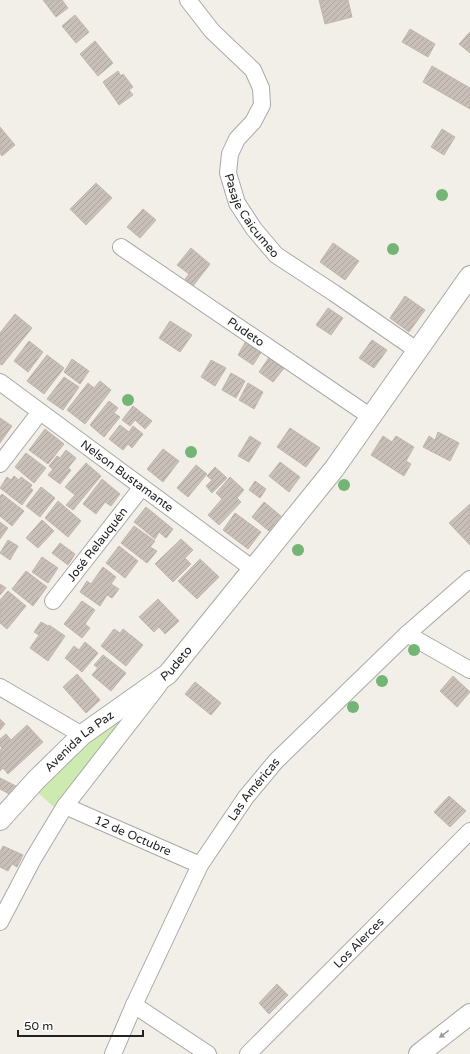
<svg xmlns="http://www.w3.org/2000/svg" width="470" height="1054" viewBox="0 0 470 1054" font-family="'Varela Round',sans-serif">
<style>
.grass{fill:#cdebb0}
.building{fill:url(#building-hatch);stroke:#c4b6ab}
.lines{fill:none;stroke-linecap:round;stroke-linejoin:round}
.minor-casing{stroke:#a9a9a9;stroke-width:18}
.tertiary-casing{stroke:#a9a9a9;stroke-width:22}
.minor{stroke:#fff;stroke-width:16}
.tertiary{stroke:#fff;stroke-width:20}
.tree{fill:#74b475}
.oneway{fill:#9c9c9c}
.labels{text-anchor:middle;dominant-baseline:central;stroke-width:3;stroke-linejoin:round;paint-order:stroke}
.street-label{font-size:12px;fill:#222;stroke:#fff}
</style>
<defs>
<pattern id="building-hatch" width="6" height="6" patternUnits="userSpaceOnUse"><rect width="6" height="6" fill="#c7bfb8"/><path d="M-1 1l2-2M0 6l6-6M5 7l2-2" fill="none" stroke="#aba49e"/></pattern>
</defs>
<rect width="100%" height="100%" fill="#f2efe9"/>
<path class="grass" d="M147,694l-89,117 -24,-22 52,-52z"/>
<path class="building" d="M43,0h19l6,8 -12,9z
M319,0h29l4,17 -27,7z
M75,15l14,17 -13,11 -14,-17z
M410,29l25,15 -7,13 -26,-15z
M470,32v21l-11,-9z
M95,41l18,22 -15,13 -18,-22z
M432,66l38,22v21l-47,-27z
M118,71l3,5 2,-2 10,13 -4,3 4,5 -14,10 -16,-23z
M0,127l15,18 -13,11 -2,-3z
M442,129l13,8 -11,18 -13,-8z
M96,183l16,15 -26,27 -16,-16z
M143,209l13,11 -16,18 -13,-11z
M333,243l26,18 -14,19 -25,-18z
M191,248l19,16 -17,22 -8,-7 4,-5 -12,-9z
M405,296l20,14 -16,22 -19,-14z
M328,308l15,10 -12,17 -15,-10z
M15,314l17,14 -30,37 -2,-1v-31z
M170,321l22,14 -12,17 -21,-14z
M372,340l15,10 -13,18 -15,-10z
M29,341l14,11 -15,20 -14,-11z
M246,341l16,10 -9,14 -15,-10z
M47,355l17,13 -20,26 -17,-13z
M270,356l15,11 -12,15 -14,-10z
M72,359l17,12 -9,13 -16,-12z
M211,360l15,8 -11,18 -14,-9z
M231,373l14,8 -9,17 -14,-8z
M64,377l15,10 -16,23 -16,-11z
M100,381l11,9 -26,34 -18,-14 21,-27 6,5z
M248,383l15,9 -9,17 -15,-9z
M109,401l9,7 -4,5 6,4 -16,20 -14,-12z
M133,406l19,15 -7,8 -10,-9 -5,6 -8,-6z
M0,418l12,8 -12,17z
M120,425l9,7 4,-6 10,8 -11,14 -4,-4 -5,6 -14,-11z
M290,428l30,20 -14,19 -29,-20z
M45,429l19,15 -16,20 -19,-14z
M438,432l21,11 -9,18 -27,-14 6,-11 6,4z
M250,436l11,7 -12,19 -11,-6z
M383,436l9,6 4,-6 18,11 -8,14 5,3 -7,12 -33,-21z
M163,449l16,12 -16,21 -16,-13z
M66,450l10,8 -8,10 3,2 -11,14 -12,-9 5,-6 -4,-3 8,-10 3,2z
M26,453l20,15 -12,15 -19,-16z
M280,462l20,15 -11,15 -20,-16z
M86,463l15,13 -28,34 -7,-5 9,-10 -10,-8z
M196,465l11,9 -19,23 -11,-9z
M215,467l12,11 -15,15 -6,-7 6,-6 -5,-4z
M14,476l5,4 2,-3 11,8 -2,3 3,2 -11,15 -22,-17 7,-11 4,3z
M230,477l14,13 -7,8 4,4 -22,23 -11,-10 14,-16 -6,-6z
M102,479l18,15 -9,12 -6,-4 -9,12 -13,-10z
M255,481l11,8 -6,9 -11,-8z
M41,487l14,11 -15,19 -14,-11z
M2,494l22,17 -12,15 -12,-10v-20z
M58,501l23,20 -13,16 -23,-19z
M264,502l17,14 -12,15 -17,-14z
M470,504v41l-21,-22z
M146,507l27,22 -7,9 -7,-6 -4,7 -21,-17z
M235,513l26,19 -13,17 -25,-19z
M42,520l12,11 -16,17 -12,-10z
M0,522l8,6 -8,11z
M134,526l21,15 -5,6 7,4 -10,12 -26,-20z
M181,539l12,11 -8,8 6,6 -18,18 -18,-18z
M8,540l10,6 -8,14 -10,-7z
M60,543l15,11 -7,11 -16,-12z
M119,546l19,15 -13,17 -19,-15z
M42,557l16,11 -10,15 -16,-11z
M200,559l19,18 -22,22 -19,-18z
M103,567l13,10 -5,7 8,5 -7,9 -5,-3 -7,11 -20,-14 7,-11 4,3z
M26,571l21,16 -14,19 -21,-17z
M0,584l6,4 -6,7z
M8,591l18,15 -19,23 -7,-6v-23z
M158,599l21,22 -14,13 -6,-7 -5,5 -15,-15z
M82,601l13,9 -10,14 5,4 -8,10 -18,-14z
M41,622l7,4 1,-1 16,11 -17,25 -18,-13 9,-13 -5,-3z
M114,629l6,4 3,-4 20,16 -17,21 -25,-20z
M85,642l13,11 -16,19 -17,-14 9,-12 5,4z
M103,655l23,18 -15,18 -19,-16 6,-7 -4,-3z
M77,674l23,26 -14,13 -23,-26z
M453,676l17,16 -13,15 -17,-16z
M195,682l26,21 -10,12 -26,-21z
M0,719l5,5 -5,6z
M27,725l16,17 -35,32 -5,-6 -3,3v-21l2,-2 -2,-2v-7l6,-5 5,6z
M0,778l18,9 -5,9 -13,-7z
M449,796l17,15 -16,16 -16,-15z
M3,846l20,9 -6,12 -5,-3 -4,7 -8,-4v-15z
M277,984l11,11 -19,19 -10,-11z"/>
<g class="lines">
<defs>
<g id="minor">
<path id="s1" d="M188,0l24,31 41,39 8,18 1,17 -9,17 -16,17 -7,15 -2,19 9,30 17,26 22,26 58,38 84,58"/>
<path id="s2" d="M121,247l250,170"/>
<path id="s3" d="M0,382l253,187"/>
<path d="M0,464l40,-52"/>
<path id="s4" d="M53,601l89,-114"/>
<path d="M407,634l63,36"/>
<path d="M0,687l82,48"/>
<path id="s5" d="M65,806l135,59"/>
<path d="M0,922l33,-63 32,-53 94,-121"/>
<path d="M134,1005l74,49"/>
<path id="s6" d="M113,1054l21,-49 66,-140 46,-68 30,-36 131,-127 63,-55"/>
<path id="s7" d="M248,1054l222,-223"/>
</g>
<g id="tertiary">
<path id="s8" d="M0,820l36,-40 46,-45 86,-61 166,-205 136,-193"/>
<path d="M419,1054l51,-40"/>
</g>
</defs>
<use href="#minor" class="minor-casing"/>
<use href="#tertiary" class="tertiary-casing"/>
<use href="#minor" class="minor"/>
<use href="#tertiary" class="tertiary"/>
</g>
<g class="tree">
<circle cx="442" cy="195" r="6"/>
<circle cx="393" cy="249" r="6"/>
<circle cx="128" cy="400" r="6"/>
<circle cx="191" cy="452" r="6"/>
<circle cx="344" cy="485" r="6"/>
<circle cx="298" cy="550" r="6"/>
<circle cx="414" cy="650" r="6"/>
<circle cx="382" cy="681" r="6"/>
<circle cx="353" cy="707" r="6"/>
</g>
<defs><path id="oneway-solid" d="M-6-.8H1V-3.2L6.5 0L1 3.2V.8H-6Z"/></defs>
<use class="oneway" href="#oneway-solid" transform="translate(444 1034) rotate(142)"/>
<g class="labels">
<g class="street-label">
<text stroke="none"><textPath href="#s1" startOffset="260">Pasaje Caicumeo</textPath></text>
<text stroke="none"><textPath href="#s2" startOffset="151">Pudeto</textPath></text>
<text stroke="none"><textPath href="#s3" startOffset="158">Nelson Bustamante</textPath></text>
<text stroke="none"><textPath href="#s4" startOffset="72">José Relauquén</textPath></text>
<text stroke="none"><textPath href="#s8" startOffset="237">Pudeto</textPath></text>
<text stroke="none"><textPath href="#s8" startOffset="112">Avenida La Paz</textPath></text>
<text stroke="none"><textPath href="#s6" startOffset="301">Las Américas</textPath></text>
<text stroke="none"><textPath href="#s5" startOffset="74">12 de Octubre</textPath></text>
<text stroke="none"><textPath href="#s7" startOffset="157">Los Alerces</textPath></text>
</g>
</g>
<path d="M18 1030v6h125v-6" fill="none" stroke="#222222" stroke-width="2"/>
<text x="24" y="1030" font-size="12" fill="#222222" stroke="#ffffff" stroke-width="3" paint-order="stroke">50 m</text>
</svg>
